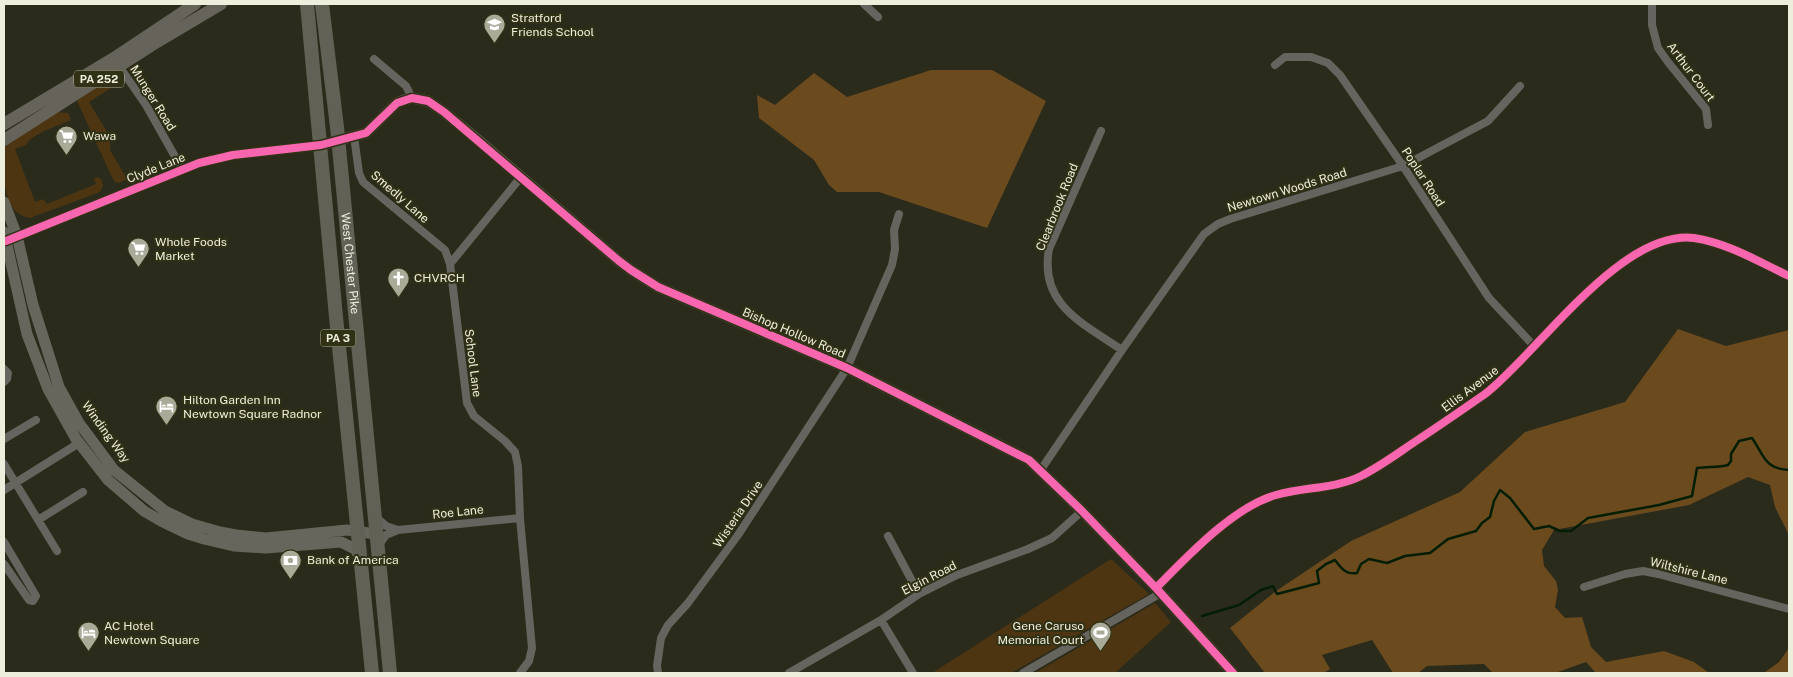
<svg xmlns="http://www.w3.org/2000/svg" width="1793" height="677" viewBox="0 0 1793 677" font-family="'Public Sans',sans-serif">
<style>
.green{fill:#4d3512}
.forest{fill:#6b4a1e}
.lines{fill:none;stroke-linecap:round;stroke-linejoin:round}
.stream{stroke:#041e05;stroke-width:2.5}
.street{stroke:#66645e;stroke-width:8}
.secondary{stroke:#67665d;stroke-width:11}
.primary{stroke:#66635a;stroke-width:12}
.highway{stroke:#626155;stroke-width:14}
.cycleway-casing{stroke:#313115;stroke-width:11}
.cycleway{stroke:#f766af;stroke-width:8}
.labels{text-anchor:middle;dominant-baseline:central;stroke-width:4;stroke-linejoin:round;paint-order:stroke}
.shield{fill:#313115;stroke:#b5b5a1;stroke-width:1}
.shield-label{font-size:11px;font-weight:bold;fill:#eed}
.poi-label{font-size:12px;fill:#eed;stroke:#313115;text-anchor:start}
.street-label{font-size:12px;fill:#eed;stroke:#313115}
</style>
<rect width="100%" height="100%" fill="#2b2b1b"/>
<path class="green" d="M116,75l6,6 -33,21 21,35v13l17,29 -8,4 -4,-1 -4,-7 -34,-74 4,-4z
M56,112l12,1 3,7c-12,6 -39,13 -45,25l-11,4 20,53 8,-3 4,5 49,-20 -2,-6 4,-1 3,2 2,7 -3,6 -70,26c-30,-5 -26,-48 -26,-71z
M1111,559l38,35 -138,79h-79z
M1155,603l16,19 -56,51h-80z"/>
<path class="forest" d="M931,70h61l54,31 -59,127 -108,-36h-42l-8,-7 -15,-25 -55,-42 -2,-23 18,10 39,-32 33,24z
M1678,329l48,17 63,-16v205l-14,-28 -5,-22 -22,-8 -59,28 -135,25 -12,20 2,16 12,15 2,9 -3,17 10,11 17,-1 9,30 15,15 58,-11 30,11 15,11h-113l-10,-11 -31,11h-62l-9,-9 -57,2 -9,7h-25l-21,-33 -50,15 8,14 -6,4h-59l-35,-45 46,-37 75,-50 109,-49 65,-60 100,-30z
M1789,648v25h-25l15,-11z"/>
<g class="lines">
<path class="stream" d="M1202,616l37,-11 22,-15 12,-4 4,8 42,-11 -2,-12 9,-7 9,-4c6,8 11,15 22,13l4,-9 8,-5 18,4 18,-7 25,-3 18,-14 28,-8 6,-8 8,-6 4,-16 6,-11 10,8 24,31 15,-3 11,5h11l17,-13 71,-13 33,-9 5,-28c11,-2 21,0 31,-3l3,-4v-7l8,-13 13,-3c12,17 12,31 37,32"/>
<path class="street" d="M864,4l14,13
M1652,4v21l6,23 10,14 38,47 2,16
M374,59l32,27 6,12
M1275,65l10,-8h26l17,6 12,12 63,91 86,132 46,49
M119,66l27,39 36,64
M1101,131l-52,118c-10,56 34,74 73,101
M354,136l5,37 4,9 82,68 5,14
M14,237l185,-74 34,-8 88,-10
M4,369l4,4 -1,6 -3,3
M4,439l32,-19
M4,464l53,87
M1040,471l82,-121 82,-116 14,-10 12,-5 173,-53 85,-45 32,-35
M4,490l75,-47
M376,517l10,9 12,4
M38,520l45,-28
M888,536l31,58
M4,542l32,54 -3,5 -4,-1 -25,-36
M379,545l7,-10 12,-5 122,-12
M1584,587l41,-13 18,-3 15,3 131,35
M1156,588c31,-31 77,-81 120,-93 27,-8 59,-6 85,-19 20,-10 37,-23 55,-35 23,-15 46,-31 69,-47 53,-41 136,-165 209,-156 34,5 65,24 95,38
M881,620l32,53
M520,673l9,-12 3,-13 -12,-130 -2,-52 -3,-14 -10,-11 -31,-25 -7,-13 -17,-139 71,-87
M658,673l-1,-7 4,-28 7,-13 20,-22 50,-68 109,-167 45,-103 3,-16 -1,-19 5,-16
M789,673l92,-53 38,-26 38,-19 71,-26 24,-11 30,-27
M1023,673l138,-80"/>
<path class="secondary" d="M321,145l45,-12 31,-30 7,-3 8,-2 16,3 16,11 34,28 141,121 12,9 27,17 189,81 182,92 53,51 74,77 77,85
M4,202l13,34 16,69 26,82 20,36 35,47 51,41 27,13 28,8 16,3 30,3 81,-8 29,4
M4,232l23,102 21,55 28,50 32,41 36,31 17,10 27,13 16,5 30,7 32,2 75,-6 14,7 5,8"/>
<path class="primary" d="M4,124l110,-66 81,-54
M4,140l153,-98 64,-38"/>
<g class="highway">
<path d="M307,4l29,313 36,356"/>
<path id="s1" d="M322,4l15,123 53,546"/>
</g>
<defs>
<path id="cycleway" d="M6,241l193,-78 34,-8 88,-10 45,-12 31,-30 15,-5 16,3 16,11 175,149 12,9 27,17 189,81 182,92 53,51 74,77 77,85
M1156,588c31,-31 77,-81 120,-93 27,-8 59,-6 85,-19 20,-10 37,-23 55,-35 23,-15 46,-31 69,-47 53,-41 136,-165 209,-156 34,5 65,24 95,38"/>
</defs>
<use href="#cycleway" class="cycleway-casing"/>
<use href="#cycleway" class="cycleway"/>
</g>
<defs>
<symbol id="school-pin" viewBox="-11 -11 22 30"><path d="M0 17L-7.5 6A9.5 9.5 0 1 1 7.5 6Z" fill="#aa9" stroke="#313115"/><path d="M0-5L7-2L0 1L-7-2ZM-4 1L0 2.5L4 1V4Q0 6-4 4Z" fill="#fff"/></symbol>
<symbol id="supermarket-pin" viewBox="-11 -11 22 30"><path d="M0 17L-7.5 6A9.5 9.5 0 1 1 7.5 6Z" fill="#aa9" stroke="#313115"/><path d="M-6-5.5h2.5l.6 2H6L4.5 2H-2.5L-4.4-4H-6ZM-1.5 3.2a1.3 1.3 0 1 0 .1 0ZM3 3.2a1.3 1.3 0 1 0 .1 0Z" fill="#fff"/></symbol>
<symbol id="church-pin" viewBox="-11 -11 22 30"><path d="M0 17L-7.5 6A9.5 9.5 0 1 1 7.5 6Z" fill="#aa9" stroke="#313115"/><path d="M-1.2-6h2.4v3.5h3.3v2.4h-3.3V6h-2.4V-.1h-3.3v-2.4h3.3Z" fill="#fff"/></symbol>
<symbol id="hotel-pin" viewBox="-11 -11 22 30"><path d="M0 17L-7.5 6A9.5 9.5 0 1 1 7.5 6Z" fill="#aa9" stroke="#313115"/><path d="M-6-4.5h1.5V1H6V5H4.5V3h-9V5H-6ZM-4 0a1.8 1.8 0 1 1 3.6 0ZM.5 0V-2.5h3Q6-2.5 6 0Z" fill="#fff"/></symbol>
<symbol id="bank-pin" viewBox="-11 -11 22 30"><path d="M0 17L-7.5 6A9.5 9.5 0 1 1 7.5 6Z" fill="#aa9" stroke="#313115"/><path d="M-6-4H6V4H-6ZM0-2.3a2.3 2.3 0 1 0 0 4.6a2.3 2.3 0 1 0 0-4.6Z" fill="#fff"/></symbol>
<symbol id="stadium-pin" viewBox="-11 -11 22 30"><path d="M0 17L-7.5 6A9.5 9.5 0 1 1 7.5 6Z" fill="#aa9" stroke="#313115"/><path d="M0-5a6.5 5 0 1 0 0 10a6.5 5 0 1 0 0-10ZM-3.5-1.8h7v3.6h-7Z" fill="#fff"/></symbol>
</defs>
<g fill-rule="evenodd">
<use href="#school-pin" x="482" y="12" width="25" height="34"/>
<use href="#supermarket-pin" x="54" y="124" width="25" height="34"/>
<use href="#supermarket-pin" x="126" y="236" width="25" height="34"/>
<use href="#church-pin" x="386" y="266" width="25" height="34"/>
<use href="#hotel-pin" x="154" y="394" width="25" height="34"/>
<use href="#bank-pin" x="278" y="548" width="25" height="34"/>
<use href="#hotel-pin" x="76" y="620" width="25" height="34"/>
<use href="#stadium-pin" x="1088" y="620" width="25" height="34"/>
</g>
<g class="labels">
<g class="shield">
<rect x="74" y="70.5" width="50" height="17" rx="4"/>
<rect x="320.5" y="329.5" width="35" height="17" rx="4"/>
</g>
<g class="shield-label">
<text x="99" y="79">PA 252</text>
<text x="338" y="338">PA 3</text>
</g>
<g class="poi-label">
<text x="511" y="18">Stratford<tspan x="511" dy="14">Friends School</tspan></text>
<text x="83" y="136">Wawa</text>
<text x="155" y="242">Whole Foods<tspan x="155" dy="14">Market</tspan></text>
<text x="414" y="278">CHVRCH</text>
<text x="183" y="400">Hilton Garden Inn<tspan x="183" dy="14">Newtown Square Radnor</tspan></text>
<text x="307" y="560">Bank of America</text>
<text x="104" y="626">AC Hotel<tspan x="104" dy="14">Newtown Square</tspan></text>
<text x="1084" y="626" text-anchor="end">Gene Caruso<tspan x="1084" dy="14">Memorial Court</tspan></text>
</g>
<g class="street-label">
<text transform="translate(1691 72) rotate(53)">Arthur Court</text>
<text transform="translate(153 98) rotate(58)">Munger Road</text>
<text transform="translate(156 168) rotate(-22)">Clyde Lane</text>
<text transform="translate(1423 177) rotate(57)">Poplar Road</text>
<text transform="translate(1287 190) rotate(-17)">Newtown Woods Road</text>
<text transform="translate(400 197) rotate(41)">Smedly Lane</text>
<text transform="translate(1057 207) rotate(-68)">Clearbrook Road</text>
<text stroke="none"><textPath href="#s1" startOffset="261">West Chester Pike</textPath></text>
<text transform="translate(794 333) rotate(23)">Bishop Hollow Road</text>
<text transform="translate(473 363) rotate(83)">School Lane</text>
<text transform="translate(1470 389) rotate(-37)">Ellis Avenue</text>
<text transform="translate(106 432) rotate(54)">Winding Way</text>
<text transform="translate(458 512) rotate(-6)">Roe Lane</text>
<text transform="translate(738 514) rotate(-56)">Wisteria Drive</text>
<text transform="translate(1689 571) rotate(14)">Wiltshire Lane</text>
<text transform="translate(929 578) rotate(-27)">Elgin Road</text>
</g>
</g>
<rect width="1793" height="677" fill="none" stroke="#eeeedd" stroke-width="10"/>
</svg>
